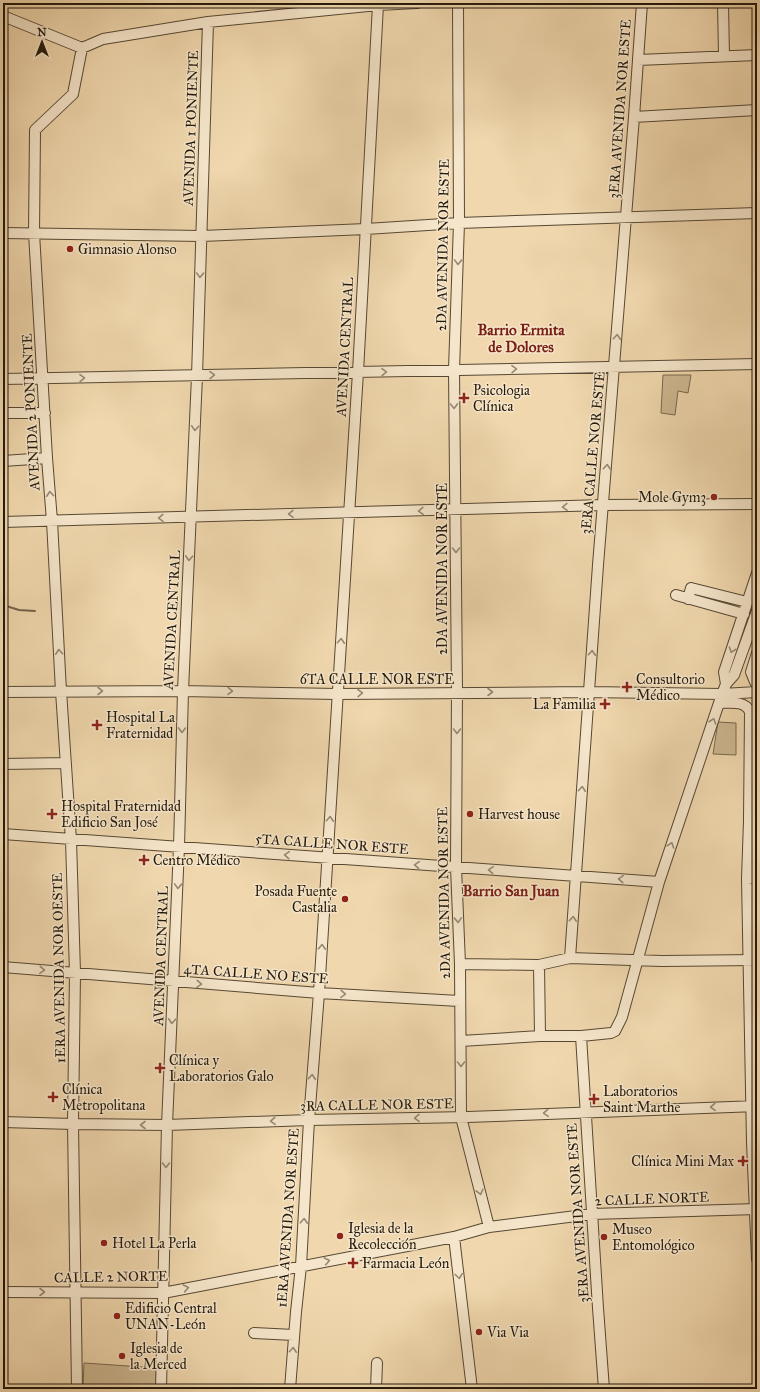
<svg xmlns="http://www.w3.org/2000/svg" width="760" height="1392" viewBox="0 0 760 1392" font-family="'IM FELL Great Primer',serif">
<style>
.green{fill:#cdb791;stroke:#78684e}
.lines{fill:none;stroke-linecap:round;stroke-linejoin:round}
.stream{stroke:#74644b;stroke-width:2}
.minor-casing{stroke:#564834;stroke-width:12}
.minor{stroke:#f5e5ca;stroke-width:10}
.oneway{stroke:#968974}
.poi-dot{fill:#8f2418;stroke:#f5e5ca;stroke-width:1.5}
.labels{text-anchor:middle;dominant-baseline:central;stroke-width:3;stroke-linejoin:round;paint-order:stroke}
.street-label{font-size:14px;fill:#23190b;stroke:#f5e5ca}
.poi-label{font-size:14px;fill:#23190b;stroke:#f5e5ca;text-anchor:start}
.neighbourhood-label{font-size:15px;font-weight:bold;fill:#7a1f14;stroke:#f5e5ca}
</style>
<rect width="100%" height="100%" fill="#f0d7ad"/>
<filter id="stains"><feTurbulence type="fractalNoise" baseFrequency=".005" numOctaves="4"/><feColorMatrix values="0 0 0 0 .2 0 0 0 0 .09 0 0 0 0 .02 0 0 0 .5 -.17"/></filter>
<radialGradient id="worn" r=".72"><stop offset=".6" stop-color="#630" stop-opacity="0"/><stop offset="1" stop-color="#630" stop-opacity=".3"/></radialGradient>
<path class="green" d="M663,375h28l-3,18 -10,-2 -3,24 -14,-2z
M718,722l18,1v32l-23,-1z
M84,1363l73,5v21h-74z"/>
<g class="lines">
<path class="stream" d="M3,605l16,5 16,1
M755,704v-9"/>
<defs>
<path id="minor" d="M458,3l1,220 -5,147 3,318 -1,179 4,97 1,153 28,110
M723,3l1,53
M3,16l79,32 21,-9 105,-17 170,-17 39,-2
M638,60l119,-5
M634,117l123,-7
M3,233l199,3 164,-7 93,-6 298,-10
M3,379l754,-15
M3,413h42
M3,461l44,-3
M3,522l601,-17 153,-1
M676,595l68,19
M688,599l3,-11 56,14
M755,682l-4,-10 6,-19
M726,684l-2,-12 33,-99
M3,692l180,-1 154,3 252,-2 133,2 35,-2
M719,703c11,0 26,-3 31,9l-1,109 -2,58 5,263 5,117
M3,764l63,-1
M3,834l656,48
M747,879l10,-1
M570,958l28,-393 36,-448 8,-114
M460,964l79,1 31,-7 92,3 95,-1
M539,965l1,71
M3,967l316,26 140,8
M581,1036l17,272 6,81
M461,1041l79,-5h41l30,-3 4,-2 7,-14 37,-135 62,-185 5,-13 8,-9 23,-64
M3,1122l70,2 94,1 142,-5 159,-3 289,-11
M454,1237l18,152
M3,1292l160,1 291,-56 35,-10 103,-13 165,-5
M254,1333l40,2
M77,1389l-4,-265 2,-151 -4,-133 -10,-149 -9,-170 -5,-63 -13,-225 1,-103 38,-36 9,-46
M161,1389l6,-264 12,-278 4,-156 14,-315 11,-354
M290,1389l6,-77 5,-46 8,-146 10,-127 39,-621 20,-367
M376,1389l1,-26"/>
</defs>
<use href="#minor" class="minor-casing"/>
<use href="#minor" class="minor"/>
</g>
<defs><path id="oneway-chevron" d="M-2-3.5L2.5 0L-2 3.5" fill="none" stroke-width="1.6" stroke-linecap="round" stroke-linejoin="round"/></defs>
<g class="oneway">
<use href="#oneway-chevron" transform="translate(458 262) rotate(92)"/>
<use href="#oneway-chevron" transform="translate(200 275) rotate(92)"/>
<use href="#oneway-chevron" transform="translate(617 337) rotate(-85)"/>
<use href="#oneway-chevron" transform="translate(514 369) rotate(-1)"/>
<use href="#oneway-chevron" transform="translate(384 372) rotate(-1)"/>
<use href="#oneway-chevron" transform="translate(212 375) rotate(-1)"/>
<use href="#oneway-chevron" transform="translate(82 378) rotate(-1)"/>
<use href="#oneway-chevron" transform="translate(454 406) rotate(89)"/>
<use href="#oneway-chevron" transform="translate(195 428) rotate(93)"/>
<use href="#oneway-chevron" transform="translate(607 467) rotate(-86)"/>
<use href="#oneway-chevron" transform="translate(50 494) rotate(-94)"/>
<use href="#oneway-chevron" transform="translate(565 507) rotate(178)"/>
<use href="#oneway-chevron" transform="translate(421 511) rotate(178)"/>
<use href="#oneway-chevron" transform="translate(291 514) rotate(178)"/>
<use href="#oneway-chevron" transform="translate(161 518) rotate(178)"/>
<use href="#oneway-chevron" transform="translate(456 550) rotate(90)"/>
<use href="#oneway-chevron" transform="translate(189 558) rotate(93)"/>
<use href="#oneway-chevron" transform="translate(341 641) rotate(-87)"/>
<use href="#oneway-chevron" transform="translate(732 650) rotate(109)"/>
<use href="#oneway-chevron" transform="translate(59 652) rotate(-93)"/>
<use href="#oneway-chevron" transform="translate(592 653) rotate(-86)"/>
<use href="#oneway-chevron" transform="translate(100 691)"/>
<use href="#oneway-chevron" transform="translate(230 691) rotate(1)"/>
<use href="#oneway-chevron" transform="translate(490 692)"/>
<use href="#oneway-chevron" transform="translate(360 693) rotate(-1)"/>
<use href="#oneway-chevron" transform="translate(713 721) rotate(-71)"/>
<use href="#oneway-chevron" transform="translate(182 730) rotate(91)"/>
<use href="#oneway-chevron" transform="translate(457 731) rotate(90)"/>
<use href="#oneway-chevron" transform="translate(582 789) rotate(-86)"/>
<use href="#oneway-chevron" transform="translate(330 819) rotate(-86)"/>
<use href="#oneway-chevron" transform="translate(671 845) rotate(-72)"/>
<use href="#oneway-chevron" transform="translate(287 855) rotate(-176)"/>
<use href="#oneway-chevron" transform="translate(417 865) rotate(-176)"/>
<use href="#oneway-chevron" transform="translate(491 870) rotate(-176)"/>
<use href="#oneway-chevron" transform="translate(621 879) rotate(-176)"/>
<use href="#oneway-chevron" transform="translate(178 886) rotate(92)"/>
<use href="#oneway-chevron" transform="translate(573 919) rotate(-85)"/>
<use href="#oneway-chevron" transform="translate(458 920) rotate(88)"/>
<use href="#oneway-chevron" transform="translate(322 947) rotate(-87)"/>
<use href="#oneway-chevron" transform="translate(42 970) rotate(4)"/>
<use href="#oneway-chevron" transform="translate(199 984) rotate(4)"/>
<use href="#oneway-chevron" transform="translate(343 994) rotate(3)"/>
<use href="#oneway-chevron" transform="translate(172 1021) rotate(93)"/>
<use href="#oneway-chevron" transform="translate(461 1064) rotate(90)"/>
<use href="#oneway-chevron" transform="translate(312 1077) rotate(-85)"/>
<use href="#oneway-chevron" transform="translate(713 1107) rotate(178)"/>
<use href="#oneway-chevron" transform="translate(546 1113) rotate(177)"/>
<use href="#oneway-chevron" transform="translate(417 1118) rotate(179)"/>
<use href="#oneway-chevron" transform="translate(273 1121) rotate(178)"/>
<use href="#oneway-chevron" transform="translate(143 1125) rotate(-180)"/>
<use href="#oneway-chevron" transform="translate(166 1165) rotate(91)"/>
<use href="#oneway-chevron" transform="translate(480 1192) rotate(76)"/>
<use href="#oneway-chevron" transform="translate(304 1221) rotate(-87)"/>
<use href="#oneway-chevron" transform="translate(327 1261) rotate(-11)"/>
<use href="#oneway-chevron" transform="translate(459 1276) rotate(83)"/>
<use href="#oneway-chevron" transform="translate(186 1288) rotate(-11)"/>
<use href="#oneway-chevron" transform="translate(42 1292)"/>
<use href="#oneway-chevron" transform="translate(293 1350) rotate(-86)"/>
</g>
<g class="poi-dot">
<circle cx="70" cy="249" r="4"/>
<path d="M462 392h4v4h4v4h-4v4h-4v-4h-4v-4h4z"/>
<circle cx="714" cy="497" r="4"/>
<path d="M625 681h4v4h4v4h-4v4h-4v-4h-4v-4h4z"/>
<path d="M603 698h4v4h4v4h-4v4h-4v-4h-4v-4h4z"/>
<path d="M95 719h4v4h4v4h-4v4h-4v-4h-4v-4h4z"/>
<path d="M50 808h4v4h4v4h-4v4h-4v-4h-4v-4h4z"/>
<circle cx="470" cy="814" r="4"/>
<path d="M142 854h4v4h4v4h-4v4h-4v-4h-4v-4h4z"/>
<circle cx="345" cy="899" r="4"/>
<path d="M158 1062h4v4h4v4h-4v4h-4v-4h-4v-4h4z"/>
<path d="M51 1091h4v4h4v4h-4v4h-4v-4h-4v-4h4z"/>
<path d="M592 1093h4v4h4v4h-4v4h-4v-4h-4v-4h4z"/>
<path d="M741 1155h4v4h4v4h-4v4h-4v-4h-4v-4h4z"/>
<circle cx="340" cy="1236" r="4"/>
<circle cx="604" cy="1237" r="4"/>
<circle cx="104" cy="1243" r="4"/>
<path d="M351 1257h4v4h4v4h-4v4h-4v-4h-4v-4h4z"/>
<circle cx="117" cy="1316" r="4"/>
<circle cx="479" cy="1332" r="4"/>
<circle cx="122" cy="1356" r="4"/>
</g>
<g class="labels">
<g class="street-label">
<text transform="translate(620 109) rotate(-86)">3ERA AVENIDA NOR ESTE</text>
<text transform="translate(191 128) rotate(-88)">AVENIDA 1 PONIENTE</text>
<text transform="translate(443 245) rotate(-89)">2DA AVENIDA NOR ESTE</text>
<text transform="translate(345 347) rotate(-87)">AVENIDA CENTRAL</text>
<text transform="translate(31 412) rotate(-93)">AVENIDA 2 PONIENTE</text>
<text transform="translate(593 453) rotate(-85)">3ERA CALLE NOR ESTE</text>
<text transform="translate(442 569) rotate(-90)">2DA AVENIDA NOR ESTE</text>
<text transform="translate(172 620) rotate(-87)">AVENIDA CENTRAL</text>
<text x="377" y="679">6TA CALLE NOR ESTE</text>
<text transform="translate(332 844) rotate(4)">5TA CALLE NOR ESTE</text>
<text transform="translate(444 893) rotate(-91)">2DA AVENIDA NOR ESTE</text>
<text transform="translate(161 956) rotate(-88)">AVENIDA CENTRAL</text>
<text transform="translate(59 968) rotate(-91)">1ERA AVENIDA NOR OESTE</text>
<text transform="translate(256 974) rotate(4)">4TA CALLE NO ESTE</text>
<text transform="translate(377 1105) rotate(-1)">3RA CALLE NOR ESTE</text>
<text transform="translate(652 1199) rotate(-2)">2 CALLE NORTE</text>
<text transform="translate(578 1213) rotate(-94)">3ERA AVENIDA NOR ESTE</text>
<text transform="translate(288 1218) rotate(-86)">1ERA AVENIDA NOR ESTE</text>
<text transform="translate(111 1277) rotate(-1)">CALLE 2 NORTE</text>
</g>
<g class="poi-label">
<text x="78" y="249">Gimnasio Alonso</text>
<text x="473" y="390">Psicologia<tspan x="473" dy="16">Clínica</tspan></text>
<text x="706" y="497" text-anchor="end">Mole Gym3</text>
<text x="636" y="679">Consultorio<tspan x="636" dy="16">Médico</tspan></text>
<text x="596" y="704" text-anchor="end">La Familia</text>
<text x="106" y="717">Hospital La<tspan x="106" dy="16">Fraternidad</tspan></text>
<text x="61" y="806">Hospital Fraternidad<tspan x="61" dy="16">Edificio San José</tspan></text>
<text x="478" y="814">Harvest house</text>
<text x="153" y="860">Centro Médico</text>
<text x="337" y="891" text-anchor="end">Posada Fuente<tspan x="337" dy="16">Castalia</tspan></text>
<text x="169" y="1060">Clínica y<tspan x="169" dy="16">Laboratorios Galo</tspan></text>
<text x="62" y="1089">Clínica<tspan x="62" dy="16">Metropolitana</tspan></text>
<text x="603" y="1091">Laboratorios<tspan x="603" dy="16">Saint Marthe</tspan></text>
<text x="734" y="1161" text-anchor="end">Clínica Mini Max</text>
<text x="348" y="1228">Iglesia de la<tspan x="348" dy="16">Recolección</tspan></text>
<text x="612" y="1229">Museo<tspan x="612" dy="16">Entomológico</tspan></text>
<text x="112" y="1243">Hotel La Perla</text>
<text x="362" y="1263">Farmacia León</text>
<text x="125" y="1308">Edificio Central<tspan x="125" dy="16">UNAN-León</tspan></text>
<text x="487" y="1332">Via Via</text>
<text x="130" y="1348">Iglesia de<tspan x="130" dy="16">la Merced</tspan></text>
</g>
<g class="neighbourhood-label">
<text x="521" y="330">Barrio Ermita<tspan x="521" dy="17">de Dolores</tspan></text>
<text x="511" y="891">Barrio San Juan</text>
</g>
</g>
<rect width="760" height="1392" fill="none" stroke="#f0d7ad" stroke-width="16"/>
<rect x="4" y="4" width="752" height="1384" fill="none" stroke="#23190b" stroke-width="2"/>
<rect x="8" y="8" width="744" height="1376" fill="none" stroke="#23190b"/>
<g transform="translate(42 42)" stroke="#f5e5ca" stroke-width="3" paint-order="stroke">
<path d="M0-3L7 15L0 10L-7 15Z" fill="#23190b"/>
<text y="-6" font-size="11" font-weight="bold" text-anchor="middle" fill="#23190b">N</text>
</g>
<rect width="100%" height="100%" filter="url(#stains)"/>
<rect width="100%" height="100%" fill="url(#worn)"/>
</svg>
